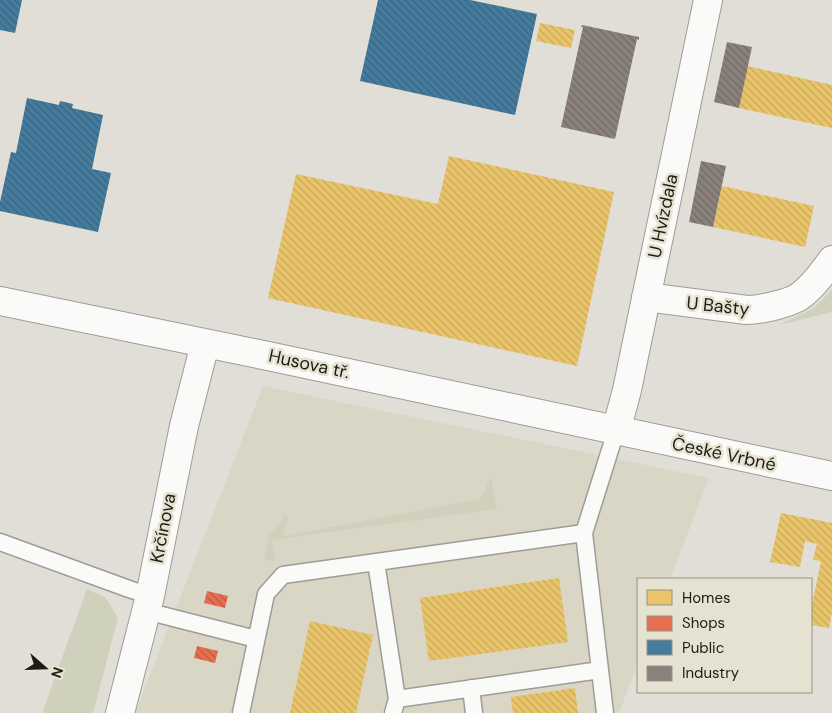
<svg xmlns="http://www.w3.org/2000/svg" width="832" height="713" viewBox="0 0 832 713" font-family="'DM Sans',sans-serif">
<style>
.built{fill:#dad6c5}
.green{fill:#d0d1bc}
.homes{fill:url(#homes-back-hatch)}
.shops{fill:url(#shops-back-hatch)}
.public{fill:url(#public-back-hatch)}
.industry{fill:url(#industry-back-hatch)}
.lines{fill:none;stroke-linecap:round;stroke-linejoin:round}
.service-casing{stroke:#9d9c96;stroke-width:19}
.minor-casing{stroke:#9d9c96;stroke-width:30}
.tertiary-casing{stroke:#9d9c96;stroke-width:30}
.service{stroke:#fafaf9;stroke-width:16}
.minor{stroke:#fafaf9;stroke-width:28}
.tertiary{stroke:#fafaf9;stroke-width:28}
.labels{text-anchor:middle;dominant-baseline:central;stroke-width:5;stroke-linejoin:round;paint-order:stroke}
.street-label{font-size:18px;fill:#1d1c16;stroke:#e5e2d1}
</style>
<defs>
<pattern id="homes-back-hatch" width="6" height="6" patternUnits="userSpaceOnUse" patternTransform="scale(1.25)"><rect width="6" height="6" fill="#e9c46a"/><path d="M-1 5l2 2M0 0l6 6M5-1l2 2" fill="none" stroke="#c7a85b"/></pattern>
<pattern id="shops-back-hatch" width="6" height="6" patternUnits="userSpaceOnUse" patternTransform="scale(1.25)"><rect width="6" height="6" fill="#e76f51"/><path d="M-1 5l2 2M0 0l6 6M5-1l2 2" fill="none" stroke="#bb5a42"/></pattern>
<pattern id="public-back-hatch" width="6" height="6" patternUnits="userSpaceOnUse" patternTransform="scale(1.25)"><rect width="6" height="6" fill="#457b9d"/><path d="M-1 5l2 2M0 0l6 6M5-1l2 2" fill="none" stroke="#39647f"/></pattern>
<pattern id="industry-back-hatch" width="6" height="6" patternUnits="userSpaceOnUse" patternTransform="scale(1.25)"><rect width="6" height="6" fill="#8a817c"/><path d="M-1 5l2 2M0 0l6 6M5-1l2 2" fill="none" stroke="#706965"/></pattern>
</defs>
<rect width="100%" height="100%" fill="#e0ded6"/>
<path class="built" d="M263,386l446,92 -39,101h-32v84l-19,50h-484z"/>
<path class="green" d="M832,290v22l-53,13 35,-17z
M491,477l6,32 -225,31 3,21h-6l-5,-2 5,-23 15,-20 3,-1 1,4 -5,17 197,-37z
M87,589l19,9 12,20 -25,95h-51z"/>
<path class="homes" d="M540,23l35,7 -4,18 -35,-7z
M747,66l85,19v43l-93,-20z
M449,156l165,36 -37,174 -309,-68 28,-124 142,30z
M722,186l92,20 -9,41 -92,-20z
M781,513l51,10v89l-3,16 -18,-3v-16l10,-47 -8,-3 4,-15 -12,-3 -5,26 -30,-5z
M559,578l9,64 -139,19 -9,-63z
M310,621l63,14 -17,78h-66z
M575,688l3,25h-65l-2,-16z"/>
<path class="shops" d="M207,591l21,5 -3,12 -21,-5z
M197,646l21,5 -3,12 -21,-5z"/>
<path class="public" d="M0,0h22l-7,33 -15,-3z
M378,0h92l67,14 -22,101 -155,-34z
M27,98l32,7 1,-4 13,3 -1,4 31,7 -11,54 19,4 -13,59 -98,-21v-9l11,-50 5,1z"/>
<path class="industry" d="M582,25l57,12v3l-2,-1 -22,100 -54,-12 22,-100h-2z
M727,42l25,5 -13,61 -25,-6z
M701,161l25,5 -13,61 -24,-5z"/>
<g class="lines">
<defs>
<path id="service" d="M584,533l21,180
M0,542l129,47 21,7
M376,562l21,137
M146,611l110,28
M471,688l3,25
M241,713l25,-119 17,-19 301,-42 32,-102
M393,713l4,-14 203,-29"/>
<path id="minor" d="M646,297l101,13c13,0 44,-7 53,-14 11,-8 25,-26 32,-36
M616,431l11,-41 81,-390
M120,713l30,-117 34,-170 21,-82"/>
<path id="tertiary" d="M0,301l268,55 564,120"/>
</defs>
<use href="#service" class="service-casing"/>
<use href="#minor" class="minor-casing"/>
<use href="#tertiary" class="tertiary-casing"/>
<use href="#service" class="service"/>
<use href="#minor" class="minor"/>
<use href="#tertiary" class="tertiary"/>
</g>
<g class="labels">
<g class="street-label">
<text transform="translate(663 216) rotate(-78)">U Hvízdala</text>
<text transform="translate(718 306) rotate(6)">U Bašty</text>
<text transform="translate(309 364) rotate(12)">Husova tř.</text>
<text transform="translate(724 454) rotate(12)">České Vrbné</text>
<text transform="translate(163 528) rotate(-79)">Krčínova</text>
</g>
</g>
<rect x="637" y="578" width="175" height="115" fill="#e5e2d1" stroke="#959386"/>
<rect x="647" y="590" width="25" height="15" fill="#e9c46a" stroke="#959386"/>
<text x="682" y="603" font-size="15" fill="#1d1c16">Homes</text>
<rect x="647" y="616" width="25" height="15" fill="#e76f51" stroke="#959386"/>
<text x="682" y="628" font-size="15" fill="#1d1c16">Shops</text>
<rect x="647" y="640" width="25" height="15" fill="#457b9d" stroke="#959386"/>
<text x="682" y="653" font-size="15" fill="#1d1c16">Public</text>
<rect x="647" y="666" width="25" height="15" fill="#8a817c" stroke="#959386"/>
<text x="682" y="678" font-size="15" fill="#1d1c16">Industry</text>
<g transform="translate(45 668) rotate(110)" stroke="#e5e2d1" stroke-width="4" paint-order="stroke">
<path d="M0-4L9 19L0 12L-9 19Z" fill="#1d1c16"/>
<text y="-8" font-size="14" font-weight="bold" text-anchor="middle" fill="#1d1c16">N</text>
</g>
</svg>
